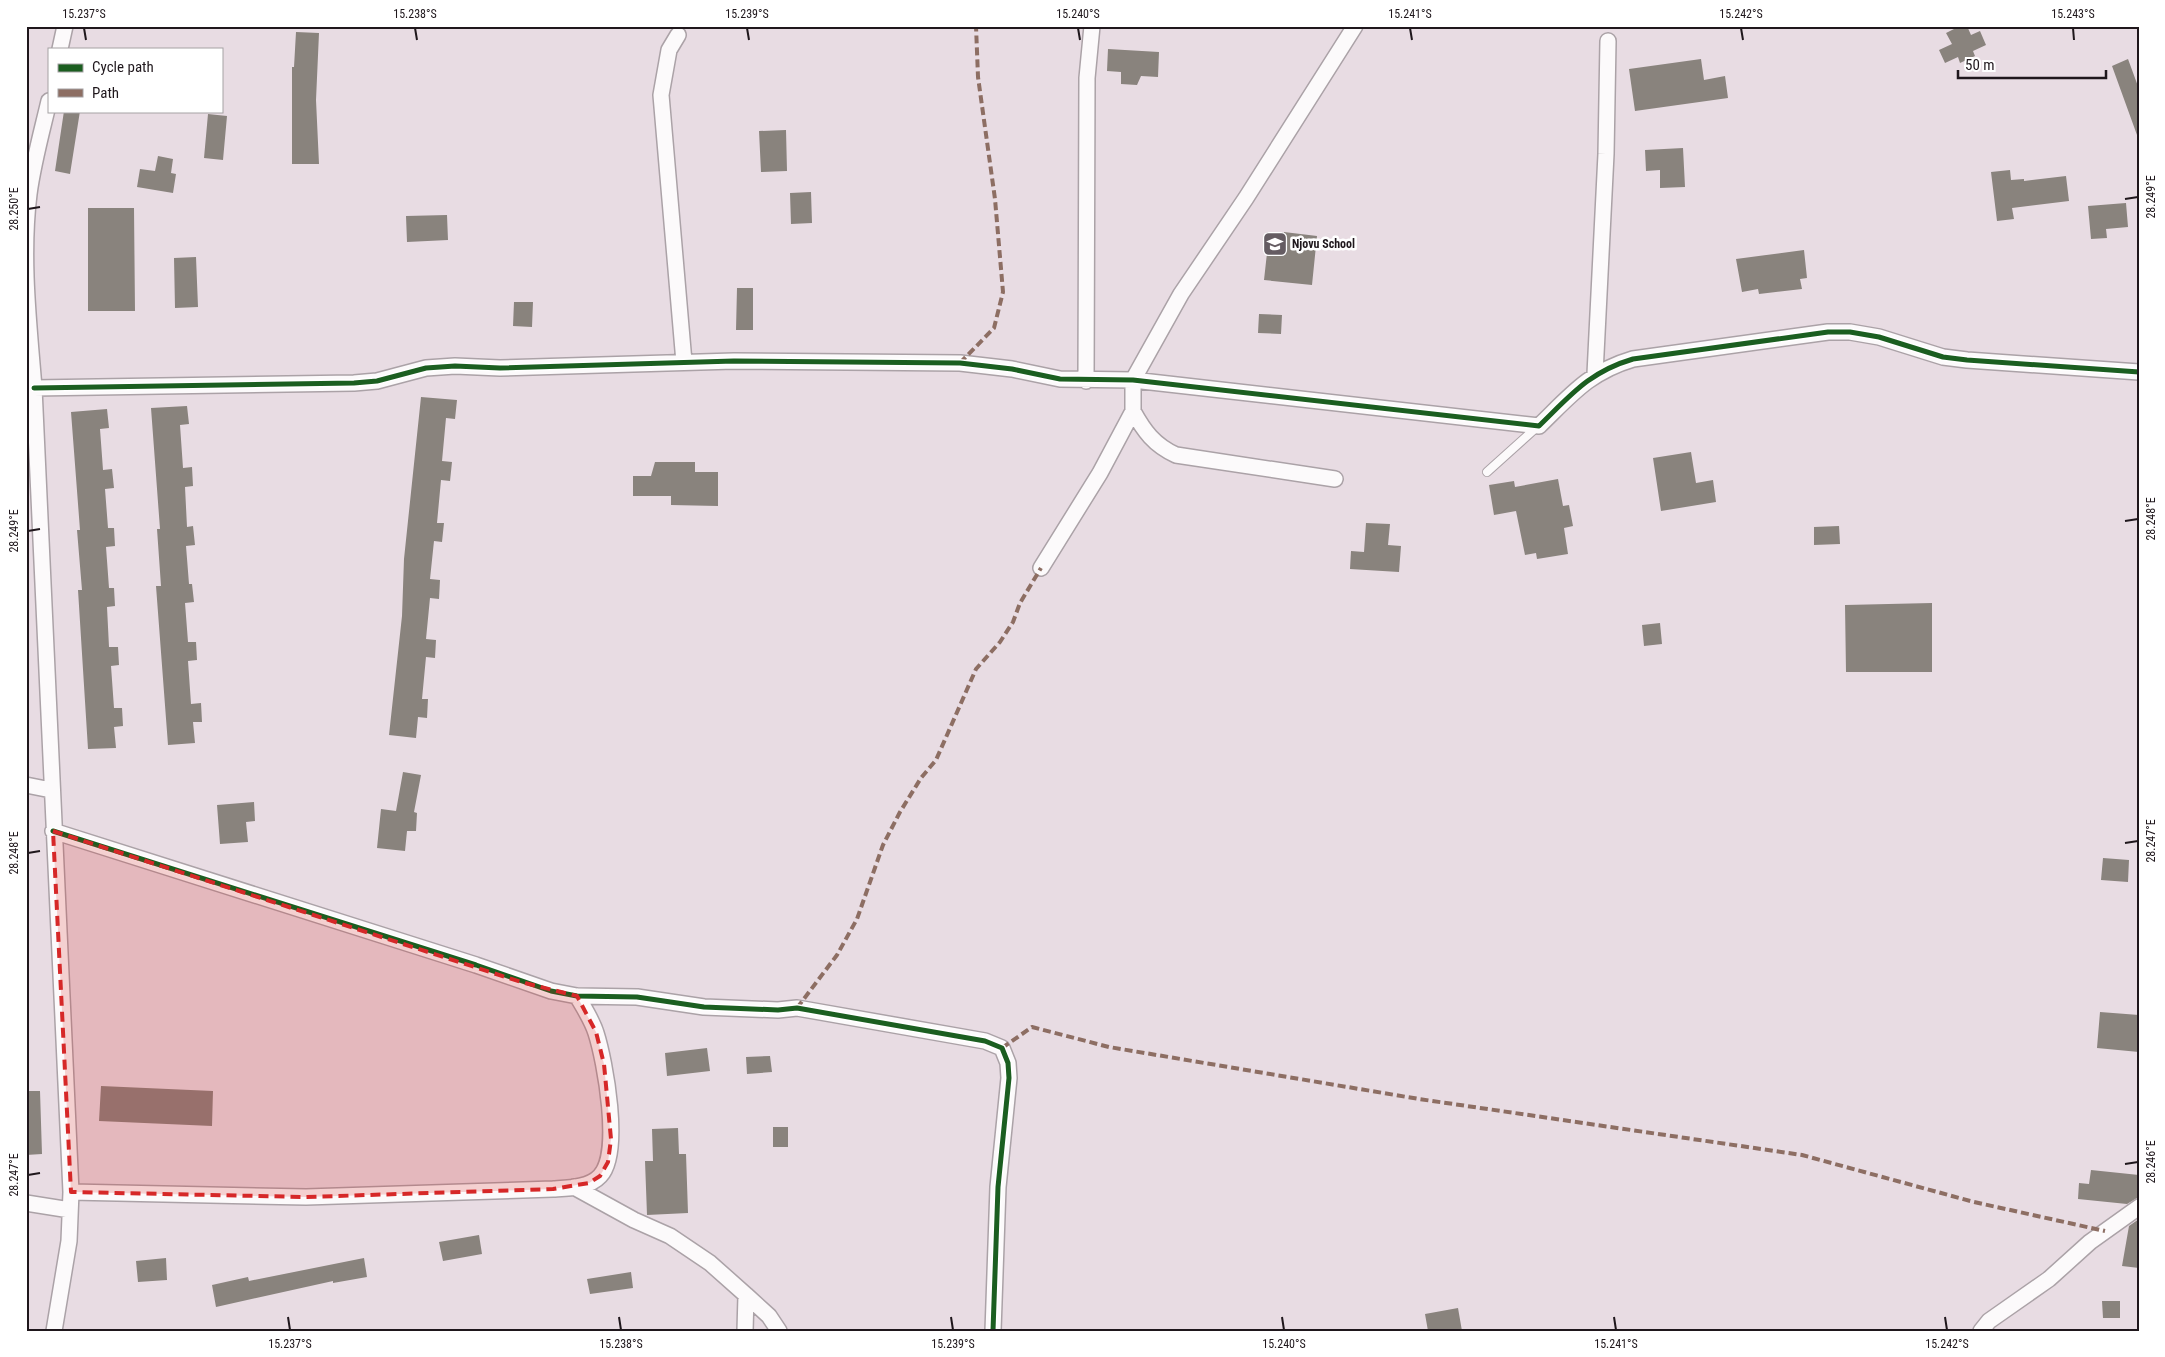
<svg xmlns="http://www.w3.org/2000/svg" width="2165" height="1357" viewBox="0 0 2165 1357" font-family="'Roboto Condensed',sans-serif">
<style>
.building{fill:#89837d}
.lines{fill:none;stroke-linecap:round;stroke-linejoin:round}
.service-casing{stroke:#aba2a7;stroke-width:10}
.minor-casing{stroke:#aba2a7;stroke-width:18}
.service{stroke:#fcfafb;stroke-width:8}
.minor{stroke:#fcfafb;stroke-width:15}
.quiet{stroke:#8d6e63;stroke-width:4;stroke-dasharray:8 4;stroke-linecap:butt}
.cycleway-casing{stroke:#fff;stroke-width:8}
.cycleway{stroke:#1b5e20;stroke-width:5}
.marked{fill:#d62828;fill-opacity:0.2;stroke:#d62828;stroke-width:4;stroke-dasharray:10 6;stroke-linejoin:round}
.ticks{fill:none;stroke:#1f171c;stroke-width:2}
.labels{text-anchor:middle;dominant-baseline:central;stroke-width:5;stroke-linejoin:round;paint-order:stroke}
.poi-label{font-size:12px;font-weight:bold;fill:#1f171c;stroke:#fff;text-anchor:start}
.neatline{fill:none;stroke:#1f171c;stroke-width:2}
.ticks-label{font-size:12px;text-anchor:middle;fill:#1f171c}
</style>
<rect width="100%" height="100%" fill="#e8dce3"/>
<path class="building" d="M1960,26h7l4,9 9,-4 6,14 -13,6 2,5 -15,7 -2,-6 -13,6 -6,-13 13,-6 -6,-11z
M296,32l23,1 -3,67 3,64h-27v-97h2z
M1108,49l51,3 -1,25 -17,-1 -4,9 -16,-1v-12l-14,-1z
M1701,59l3,21 21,-4 3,22 -93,13 -6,-42z
M2128,59l11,30v45l-2,1 -25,-69z
M64,111h16l-10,63 -15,-3z
M208,114l19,2 -4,44 -19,-2z
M786,130l1,41 -26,1 -2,-41z
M1683,148l2,39 -25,1v-18l-14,1 -1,-21z
M158,156l15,3 -2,14 5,1 -3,19 -36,-6 3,-18 15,2z
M2010,170l1,10 13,-1v2l42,-5 3,25 -57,7 2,11 -17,2 -6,-49z
M811,192l1,31 -21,1 -1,-31z
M2126,203l2,24 -22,2 1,9 -16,1 -3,-33z
M88,208h46l1,103h-47z
M447,215l1,25 -41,2 -1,-26z
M1284,232l33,4 -5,49 -48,-5 3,-27 15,1z
M1804,250l3,28 -7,1 2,10 -43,5 -1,-5 -16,3 -6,-33z
M196,257l2,50 -23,1 -1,-50z
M737,288h16v42h-17z
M514,302h19l-1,25 -19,-1z
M1259,314l23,1 -1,19 -23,-1z
M421,397l36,3 -2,19 -9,-1 -4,43 10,1 -2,19 -9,-1 -4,43h7l-2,19 -8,-1 -4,38 10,1 -1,19 -9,-1 -4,41 10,1 -1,18 -9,-1 -4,42h6l-1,19 -9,-1 -2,21 -27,-3 13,-119 2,-57z
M187,406l2,18 -9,1 3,43 9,-1 1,19 -8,1 2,40 6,-1 2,19 -9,1 3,38h3l2,18 -9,1 3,39h8l1,18 -9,1 3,43 10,-1 1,19h-9l2,21 -27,2 -12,-159h5l-4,-57h3l-9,-121z
M107,409l2,19 -9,1 3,41 9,-1 2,19 -9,1 3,39h6l1,18 -9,1 3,41h5l1,18 -8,1 2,40h9l1,18 -8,1 3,42h8l1,18 -9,1 2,21 -28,1 -10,-159h4l-5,-60h3l-9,-118z
M1691,452l5,31 17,-3 3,22 -55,9 -8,-53z
M655,462h40v10h23v34l-47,-1v-9h-38v-20h18z
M1558,479l5,27 6,-1 4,21 -9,2 4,26 -31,5 -1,-6 -11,2 -9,-44 -22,4 -5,-30 25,-4 1,6z
M1366,523l24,1 -2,21 13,1 -2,26 -49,-3 1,-18 13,1z
M1839,526l1,18 -26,1v-18z
M1932,603v69h-86l-1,-67z
M1660,623l2,21 -18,2 -2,-21z
M403,772l18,3 -7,37 3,1 -1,18h-9l-2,20 -28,-3 4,-39 15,2z
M254,802l1,19 -9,1 2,20 -28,2 -3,-39z
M2103,858l26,2 -1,22 -27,-2z
M2100,1012l39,3v37l-42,-4z
M707,1048l3,23 -43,5 -2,-23z
M770,1056l2,16 -25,2 -1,-17z
M101,1086l112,5 -1,35 -113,-5z
M26,1091h14l2,63 -16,1z
M773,1127h15v20h-15z
M678,1128l1,26h7l2,59 -41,2 -2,-54h8l-1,-32z
M2091,1170l48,5 -2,23 -10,6 -49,-5 1,-16 10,1z
M2139,1219v49l-17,-2 7,-40z
M479,1235l3,19 -39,7 -4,-19z
M166,1258l1,22 -29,2 -2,-21z
M364,1258l3,19 -34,6v-2l-117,26 -4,-22 36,-8 1,4z
M631,1272l2,16 -43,6 -3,-15z
M2102,1301h18v17h-17z
M1458,1308l4,23h-34l-3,-17z"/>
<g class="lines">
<defs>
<path id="service" d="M1487,472l50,-45"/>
<path id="minor" d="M678,35l-9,15 -8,45 23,267
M60,49l5,-23
M49,101c-7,30 -16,62 -20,93 -8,64 0,131 5,194l37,804 -2,49 -15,90
M1595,374l11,-220 2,-113
M1086,381l1,-303 5,-52
M34,388l320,-5 23,-2 49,-13 29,-2 45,2 234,-7 226,2 52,6 48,10 73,1 406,46c32,-31 50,-54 94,-67l195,-27h22l29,5 64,20 24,3 172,12
M1133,411c11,20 21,34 43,44l159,24
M1041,568l59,-95 33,-62v-31l48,-86 65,-96 109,-172
M26,785l25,5
M53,831l423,134 75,26 26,5 60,1 67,10 74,3 19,-2 188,33 17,7 6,15 1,15 -11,109 -5,144
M574,1187l60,33 36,16 40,27 36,32 -1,36
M71,1192l235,5 247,-8c15,-1 36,-1 47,-13 22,-23 5,-115 -4,-143 -4,-13 -12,-25 -19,-37
M26,1203l44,7
M746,1295l23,21 10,15
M1981,1331l8,-10 60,-42 41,-37 49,-35"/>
</defs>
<use href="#service" class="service-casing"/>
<use href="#minor" class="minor-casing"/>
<use href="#service" class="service"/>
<use href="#minor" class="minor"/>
<path class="quiet" d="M960,363l34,-35 9,-36 -8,-93 -17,-122 -2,-51
M797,1008l40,-53 20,-36 26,-74 17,-33 21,-34 15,-18 40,-91 24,-27 13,-20 7,-19 21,-35
M1002,1048l30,-21 77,20 310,52 383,56 172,47 131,29"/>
<defs>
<path id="cycleway" d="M34,388l320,-5 23,-2 49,-13 29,-2 45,2 234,-7 226,2 52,6 48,10 73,1 406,46c32,-31 50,-54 94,-67l195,-27h22l29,5 64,20 24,3 172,12
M53,831l423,134 75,26 26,5 60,1 67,10 74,3 19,-2 188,33 17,7 6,15 1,15 -11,109 -5,144"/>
</defs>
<use href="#cycleway" class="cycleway-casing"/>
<use href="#cycleway" class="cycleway"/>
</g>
<path class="marked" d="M53,831l468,151 56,14 19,36 8,32 7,75 -3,23 -8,14 -11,7 -36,6 -247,8 -235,-5z"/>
<path class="ticks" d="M84,28l2,12M415,28l2,12M747,28l2,12M1078,28l2,12M1410,28l2,12M1741,28l2,12M2073,28l1,12M2125,199l13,-2M28,209l12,-2M2125,521l13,-2M28,531l12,-2M2125,843l13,-2M28,853l12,-2M2125,1164l13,-2M28,1175l12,-2M288,1317l2,13M619,1317l2,13M951,1317l2,13M1282,1317l2,13M1614,1317l2,13M1945,1317l2,13"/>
<defs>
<symbol id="school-square" viewBox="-11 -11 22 22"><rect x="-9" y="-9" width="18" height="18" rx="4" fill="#655c62" stroke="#fff"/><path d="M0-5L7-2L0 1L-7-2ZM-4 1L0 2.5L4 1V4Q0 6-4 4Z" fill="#fff"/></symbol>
</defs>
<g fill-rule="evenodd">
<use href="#school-square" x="1261" y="230" width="28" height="28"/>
</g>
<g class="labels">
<g class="poi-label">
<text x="1292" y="244">Njovu School</text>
</g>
</g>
<rect width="2165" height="1357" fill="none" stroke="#ffffff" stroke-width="55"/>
<rect x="48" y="48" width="175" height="65" fill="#ffffff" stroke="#a5a2a4"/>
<rect x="58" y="64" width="25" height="8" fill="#1b5e20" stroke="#a5a2a4"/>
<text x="92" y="72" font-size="15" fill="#1f171c">Cycle path</text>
<rect x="58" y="89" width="25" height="8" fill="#8d6e63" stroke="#a5a2a4"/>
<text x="92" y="98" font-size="15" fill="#1f171c">Path</text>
<path d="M1958 70v8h148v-8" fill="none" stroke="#1f171c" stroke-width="2.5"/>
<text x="1965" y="70" font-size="15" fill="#1f171c" stroke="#ffffff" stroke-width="4" paint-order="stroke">50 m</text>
<rect x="28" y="28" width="2110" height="1302" class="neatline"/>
<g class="ticks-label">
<text x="84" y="18">15.237°S</text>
<text x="415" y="18">15.238°S</text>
<text x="747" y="18">15.239°S</text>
<text x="1078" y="18">15.240°S</text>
<text x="1410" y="18">15.241°S</text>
<text x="1741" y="18">15.242°S</text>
<text x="2073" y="18">15.243°S</text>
<text transform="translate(2151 197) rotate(-90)" y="4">28.249°E</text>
<text transform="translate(14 209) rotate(-90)" y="4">28.250°E</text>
<text transform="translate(2151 519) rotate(-90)" y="4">28.248°E</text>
<text transform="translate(14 531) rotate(-90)" y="4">28.249°E</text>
<text transform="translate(2151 841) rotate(-90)" y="4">28.247°E</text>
<text transform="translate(14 853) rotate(-90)" y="4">28.248°E</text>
<text transform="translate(2151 1162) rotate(-90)" y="4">28.246°E</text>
<text transform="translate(14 1175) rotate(-90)" y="4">28.247°E</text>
<text x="290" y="1348">15.237°S</text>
<text x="621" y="1348">15.238°S</text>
<text x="953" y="1348">15.239°S</text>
<text x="1284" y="1348">15.240°S</text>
<text x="1616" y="1348">15.241°S</text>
<text x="1947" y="1348">15.242°S</text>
</g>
</svg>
